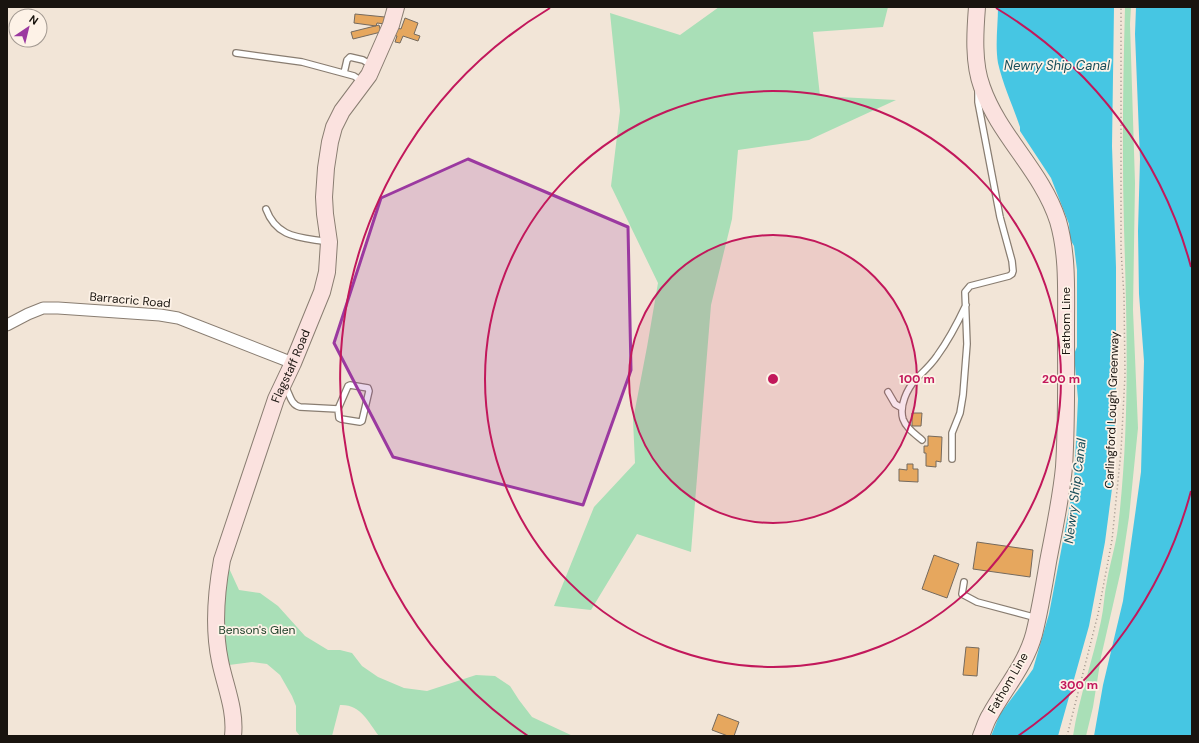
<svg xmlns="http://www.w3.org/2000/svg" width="1199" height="743" viewBox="0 0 1199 743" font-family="'DM Sans',sans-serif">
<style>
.green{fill:#a9dfb7}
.water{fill:#46c6e3}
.building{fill:#e6a75e;stroke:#756a5e}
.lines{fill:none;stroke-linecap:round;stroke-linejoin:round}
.lane-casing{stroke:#897d71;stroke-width:8}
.street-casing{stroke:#897d71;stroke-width:13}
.secondary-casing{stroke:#897d71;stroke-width:18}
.path{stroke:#9c9288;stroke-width:1.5;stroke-dasharray:1 3;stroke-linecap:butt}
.lane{stroke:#fff;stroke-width:5.5}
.street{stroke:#fff;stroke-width:11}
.secondary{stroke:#fbe2df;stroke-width:16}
.marked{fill:#9b39a0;fill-opacity:0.2;stroke:#9b39a0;stroke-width:3;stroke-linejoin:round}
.ring{fill:none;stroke:#c2185b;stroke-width:2}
.labels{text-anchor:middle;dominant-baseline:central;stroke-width:3.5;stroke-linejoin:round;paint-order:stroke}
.street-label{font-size:12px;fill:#19140f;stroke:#fdf2e7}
.park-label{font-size:12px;fill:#1a3d26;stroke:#fdf2e7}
.water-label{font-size:13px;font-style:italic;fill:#184e5a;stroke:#fdf2e7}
.centre{fill:#c2185b;stroke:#fdf2e7;stroke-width:2}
.ring-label{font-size:12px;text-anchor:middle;font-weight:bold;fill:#c2185b;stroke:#fdf2e7;stroke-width:3.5;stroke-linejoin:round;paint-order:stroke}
</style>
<rect width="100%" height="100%" fill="#f2e5d7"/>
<path class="green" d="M719,7h169l-5,20 -70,5 7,64 76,4 -87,40 -71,10 -6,69 -21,86 -20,247 -54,-18 -46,76 -37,-4 40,-99 41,-44 -2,-43 14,-73 11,-64 -47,-97 9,-75 -10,-98 70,22z
M1125,7h6l-1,17 5,159 -2,127 5,118 -9,89 -8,53 -20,87 -8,50 -7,29h-13c6,-39 20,-76 28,-115 3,-13 3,-27 6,-40 3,-18 9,-36 11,-54 12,-99 9,-199 6,-299 -2,-73 -1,-147 1,-221z
M228,566l11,24 21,3 18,13 27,30 23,14h12l12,3 10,13 16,11 26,11 23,3 49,-16 19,1 15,10 9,14 13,17 41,19h-194c-11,-14 -18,-32 -39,-31l-8,31h-32l-4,-5v-25l-4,-10 -12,-21 -13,-11 -15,-2 -23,3 -6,-31 1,-38z"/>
<path class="water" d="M998,7h116l-2,139 4,121v116l-3,98 -8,61 -16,84 -31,110h-67l9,-22 21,-28 12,-17 16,-55 25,-131 4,-84 -4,-45 3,-7v-77l-3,-24 -4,-7 -1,-15 -18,-46 -31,-47v-4c-7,-21 -17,-42 -22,-64 -3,-18 0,-38 0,-56z
M1136,7h56v729h-98l9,-51 20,-84 18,-129 3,-111 -5,-67 -1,-63 2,-72 -5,-125z"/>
<path class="building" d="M355,14l30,3v7l-8,-1 -1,3 -22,-3z
M405,18l13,5 -4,11 6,2 -2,5 -15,-5 -3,7 -5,-1 2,-6 -6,-2 2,-7 8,2z
M379,25l2,7 -28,7 -2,-7z
M912,413h10l-1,13h-9z
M928,436l14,1 -1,25 -5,-1v6l-10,-1v-13h-2v-7h4z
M907,464h6v5h5v13l-19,-1v-12l8,1z
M977,542l56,8 -3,27 -57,-8z
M934,555l25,9 -12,34 -25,-9z
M966,647l13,1 -2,28 -14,-1z
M718,714l21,8 -5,14h-6l-16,-6z"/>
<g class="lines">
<defs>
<path id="lane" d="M236,53l66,9 52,14 9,6
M344,73l3,-13 3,-3 13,3 8,5
M266,209c11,30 35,28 62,33
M285,386c5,8 5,18 15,21l38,2 10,-23 2,-1 18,3 1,3 -7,30 -2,1 -19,-3 -2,-1 -1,-9
M888,392l7,12 7,4
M922,440c-7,-6 -16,-12 -19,-21 -4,-13 4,-30 13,-40 7,-7 15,-14 21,-23 11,-15 21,-34 29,-51
M952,459v-26l8,-20 3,-18 4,-51 -2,-52 5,-6 39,-10 3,-2 1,-3 -1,-10 -12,-44 -22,-115v-11
M964,582l-2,12 15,8 60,16"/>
<path id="street" d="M7,325l21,-11 15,-6h15l102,7 18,3 115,45"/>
<g id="secondary">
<path d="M977,7c-2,25 -4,56 5,80 17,49 60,84 76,134 10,34 8,71 8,107 0,46 1,93 -2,139 -3,32 -10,63 -16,95 -4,24 -8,48 -14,72 -8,30 -29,54 -44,81 -4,6 -6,14 -9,21"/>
<path id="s1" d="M233,736c3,-26 -8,-50 -13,-75 -7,-33 -4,-68 2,-101l54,-161 17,-36 29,-71 5,-20 2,-30 -4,-28 -1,-17 2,-29 4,-26 4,-15 8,-16 27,-36 22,-50 5,-18"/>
</g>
</defs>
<use href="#lane" class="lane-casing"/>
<use href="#street" class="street-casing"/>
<use href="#secondary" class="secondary-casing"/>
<path class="path" d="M1067,736l31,-122 14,-74 9,-89 4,-76 -1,-79 -3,-46v-243"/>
<use href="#lane" class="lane"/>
<use href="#street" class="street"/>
<use href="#secondary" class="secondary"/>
</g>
<path class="marked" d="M468,159l160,68 3,143 -48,135 -190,-48 -59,-114 47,-145z"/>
<circle cx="773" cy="379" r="144" fill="#c2185b" fill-opacity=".12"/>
<g class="ring">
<circle cx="773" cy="379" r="144"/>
<circle cx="773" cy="379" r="288"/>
<path d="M1191 491A433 433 0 0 1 1018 736M528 736A433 433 0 0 1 550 8M996 8A433 433 0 0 1 1191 267"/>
</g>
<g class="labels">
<g class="street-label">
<text transform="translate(130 300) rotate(5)">Barracric Road</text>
<text transform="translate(1066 321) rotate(-90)">Fathom Line</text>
<text stroke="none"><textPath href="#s1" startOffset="384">Flagstaff Road</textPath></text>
<text transform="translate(1112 410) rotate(-88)">Carlingford Lough Greenway</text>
<text transform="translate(1008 683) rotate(-60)">Fathom Line</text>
</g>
<g class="park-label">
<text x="257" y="630">Benson's Glen</text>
</g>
<g class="water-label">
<text x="1057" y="65">Newry Ship Canal</text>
<text transform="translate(1075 491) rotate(-83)">Newry Ship Canal</text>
</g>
</g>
<circle cx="773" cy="379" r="6" class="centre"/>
<g class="ring-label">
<text x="917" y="383">100 m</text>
<text x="1061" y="383">200 m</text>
<text x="1079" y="689">300 m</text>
</g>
<rect width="1199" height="743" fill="none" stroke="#19140f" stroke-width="16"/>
<g transform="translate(28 28) rotate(35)"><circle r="19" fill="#fdf2e7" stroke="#a29991"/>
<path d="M0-3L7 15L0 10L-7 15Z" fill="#9b39a0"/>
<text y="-6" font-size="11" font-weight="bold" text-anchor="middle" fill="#19140f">N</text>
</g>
</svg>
